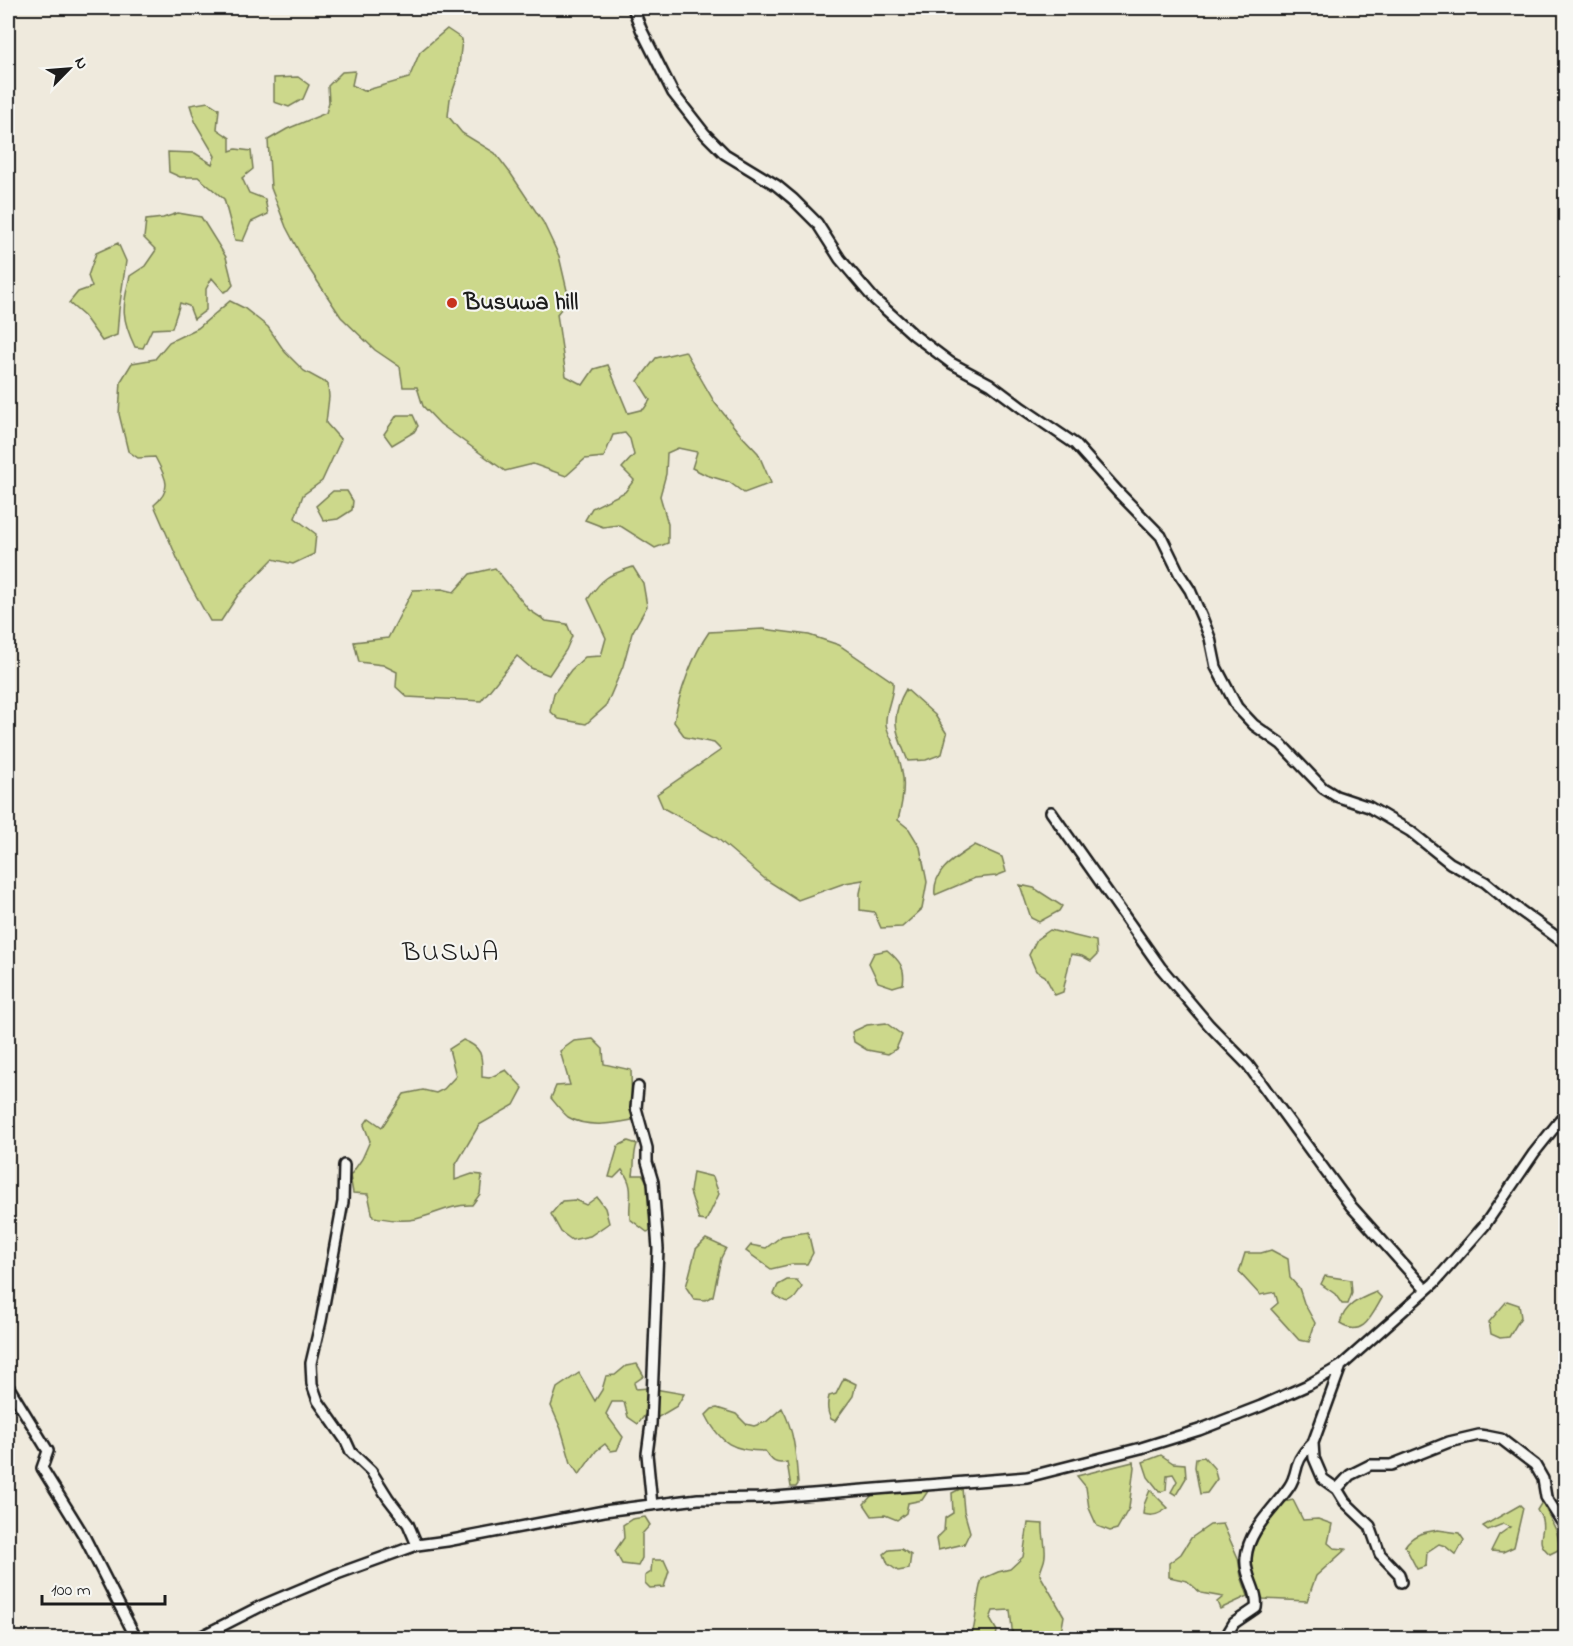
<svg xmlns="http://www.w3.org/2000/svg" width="1573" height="1646" viewBox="0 0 1573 1646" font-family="'Indie Flower',sans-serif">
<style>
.green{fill:#ccd88b;stroke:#747a54;stroke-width:1.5}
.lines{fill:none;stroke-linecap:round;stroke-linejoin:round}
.street-casing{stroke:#1c1c1c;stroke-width:14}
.street{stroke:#f6f6f2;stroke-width:9}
.poi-dot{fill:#c8321e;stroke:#f6f6f2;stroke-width:2}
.labels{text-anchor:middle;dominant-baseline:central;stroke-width:4.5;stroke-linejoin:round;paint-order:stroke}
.poi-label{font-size:24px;font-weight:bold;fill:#1c1c1c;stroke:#f6f6f2;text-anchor:start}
.quarter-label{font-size:27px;letter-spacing:1.5px;fill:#1c1c1c;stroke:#f6f6f2}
</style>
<rect width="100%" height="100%" fill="#efeadd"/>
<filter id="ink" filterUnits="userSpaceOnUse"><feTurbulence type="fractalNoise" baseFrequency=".0167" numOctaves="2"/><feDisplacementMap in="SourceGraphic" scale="12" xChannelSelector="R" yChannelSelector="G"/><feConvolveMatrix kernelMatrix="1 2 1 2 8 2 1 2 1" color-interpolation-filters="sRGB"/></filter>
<g filter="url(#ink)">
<path class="green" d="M447,29l15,10 -4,37 -8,23 -2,17 14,17 33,20 16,21 32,48 16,34 10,43 -12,15 9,62 17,9 11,-16 14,-4 20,48 16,-4 6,-9 -12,-19 18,-23 29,-7 30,52 25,31 18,19 13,30 -27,10 -15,-11 -23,-7 -14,-7 5,-16 -19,-4 -11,5 -1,21 -6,22 8,28v19l-13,5 -36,-23 -16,2 -18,-7 7,-12 33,-16 9,-12 -12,-12 12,-13 -4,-16 -5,-6 -12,2 -9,22 -19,2 -19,17 -33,-12 -28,7 -65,-47 -17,-18 -6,-19h-14l-3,-20 -25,-17 -34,-33 -37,-56 -18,-34 -15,-39 -3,-48 19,-11 39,-16 3,-11 -1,-16 14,-14 13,-1 -3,14 12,6 45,-13 11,-26z
M298,77l11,8 -6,14 -14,8 -15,-5v-24z
M208,102l11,7 -2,20 13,9v13l6,-2 15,2 2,18 -11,9 7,15 16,6 3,15 -17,8 -8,19 -8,-1 -11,-41 -26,-22h-18l-11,-5 -1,-20 27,1 17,11 3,-8 -19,-32 -6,-19z
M178,213l23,4 25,40 7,28 -4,5 -5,2 -12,-14 -6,11v21l-12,9 -5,-13 -9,-3 -8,25 -20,1 -9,19 -8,-1c-14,-29 -13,-40 -5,-71l15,-10 11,-16 -12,-12 2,-18 17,-2z
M118,243l8,18 -7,49 -2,25 -15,6 -18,-25 -15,-13 9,-11 14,-5 -4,-11 8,-23z
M230,301l14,7 24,19 17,25 19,19 24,13 1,13 -3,26 15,17 -19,41 -19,14 -8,23 21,16 -2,20 -21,10 -20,-5 -35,36 -17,26h-11l-26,-47 -30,-69c20,-16 11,-29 1,-48l-17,1 -10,-7 -9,-37 2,-33 11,-18 23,-4 14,-17 29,-14z
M397,415h16l5,11 -4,6 -22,13 -8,-11z
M333,491h14l6,10 -1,9 -14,9 -14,2 -8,-15z
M633,567l10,16 4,23 -15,27 -9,33 -17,40 -20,18 -27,-5 -9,-8 4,-18 17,-23 14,-13 16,-1 5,-18 -18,-39c15,-22 20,-24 45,-32z
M495,568l34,42 17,11 21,3 5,12 -6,14 -17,25 -18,-7 -14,-12 -36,45 -74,-4 -11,-10 1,-15 -14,-7 -24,-3 -5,-20 34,-4 25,-48 29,-1 12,3 16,-18z
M763,629l46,6 30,10 54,37c1,15 -8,27 -7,42 1,8 7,18 10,26 10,26 9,43 2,70l11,9 11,18 7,35 -5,27 -20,18 -21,1 -7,-16 -14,-2v-17l3,-13 -18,3 -47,17 -33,-21 -48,-41 -54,-30 -6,-14 64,-44 -7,-7 -29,-6 -11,-15c5,-29 19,-67 35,-90z
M906,689l29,26 12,19 -5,20 -16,6 -18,1c-12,-29 -19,-43 -2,-72z
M975,845l27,12 4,15 -10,4 -21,2 -40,17c-3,-25 21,-37 40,-50z
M1020,885l14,3 28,18 -3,5 -20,11 -8,-4z
M1050,930l46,11 1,14 -6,6 -9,-5 -11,-2 -8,38 -8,3 -10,-19 -9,-5 -7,-16 8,-16z
M887,950c12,10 19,18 16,34l-10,3 -15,-5 -9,-19 5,-10z
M886,1023l16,12 -6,14 -8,5 -21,-4 -13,-8 -2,-10 15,-7z
M593,1039l10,10 1,15 27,6 1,50c-20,4 -46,8 -64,-3 -6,-5 -12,-13 -17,-19l5,-12 14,-1 -10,-34 14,-10z
M463,1040c21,8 19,17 19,37l7,1 17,-8 17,18 -9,17 -35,20 -24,41v14l17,-6 10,1 -2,19 -8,11c-19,-1 -37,9 -56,14 -15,3 -29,0 -43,-2l-5,-23 -15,-1 -3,-17 12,-17 8,-18 -6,-16 5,-7 13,9 22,-33 19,-4 13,3 8,-4 12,-13 -7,-27z
M628,1141l9,3c-4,11 -2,20 -4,31h10l5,9 5,46 -6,2 -17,-13c-2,-20 6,-31 -8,-49l-8,8 -5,-1 9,-31z
M693,1172l20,5 6,17 -13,27 -7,-1 -9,-28z
M597,1197l8,11 4,15 -19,13 -18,4 -11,-8 -10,-18 11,-13 13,-1 11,5z
M808,1232l5,21 -6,11h-15l-21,5 -25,-18 5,-6 15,3 16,-12z
M706,1239l20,9 -5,10 -8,38 -8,4 -11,-1 -8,-12 10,-38z
M1271,1250l17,9 2,19 9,10 5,15 11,20 -6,19 -10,-2 -28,-31 7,-6 -3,-11 -15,3 -21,-23 6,-19h16z
M1325,1276l26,4 1,13 -4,11h-6l-7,-10 -14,-10z
M787,1280h10l5,7c-9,16 -13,20 -28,7l4,-9z
M1376,1292l6,6c-11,19 -19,40 -42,26 4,-19 19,-25 36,-32z
M1507,1301l12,4 2,12 -12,20 -9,1 -9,-4 -2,-12z
M637,1364l7,12 -10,7 2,6 13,-1 35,6 -7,12 -22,13 -7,-8 -10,13 -10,-7 -4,-15h-12l-6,12 17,23 -6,13 -6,1 -6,-7 -9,7 -17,24 -8,-12 -10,-34 -10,-23 6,-18 22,-15 16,28 7,-11 4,-14 9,-1 11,-9z
M844,1378l12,6 -3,12 -18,25 -4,-2c-4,-7 -4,-15 -2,-23l7,-2z
M717,1408l19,6 10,10 8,2 12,-4 16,-14c13,24 14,49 16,76l-2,3h-5l-4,-25c-12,3 -15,-1 -22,-11 -31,0 -45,-7 -59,-36l6,-6z
M1161,1455l12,8 12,1 1,14 -10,17 -5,-3 6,-11 -4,-7 -6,1 -1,15 -6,2 -12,-15 -5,-15z
M1204,1457l10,11 3,11 -10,14 -7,1 -5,-27 1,-9z
M1133,1462l1,5 -5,41 -12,21 -7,2 -13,-5 -8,-18 -3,-21 -9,-11z
M962,1488l2,23 6,21 -6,12 -26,6 -2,-11 8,-8 1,-13 8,-5 -1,-20z
M1150,1490l18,18c-9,6 -14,9 -25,6l1,-9z
M928,1491l-6,9 -14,3 -2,10 -9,7 -12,-5 -13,1 -8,-12 9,-10z
M1293,1500l10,20 15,-1 14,5 -4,19 6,5 12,1 -30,27 -9,25 -44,-2c-25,-43 -6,-63 21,-97z
M1542,1502l15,30 3,17 -10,5c-17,-14 -4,-18 -8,-34 0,-3 -3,-6 -5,-10z
M1520,1505l3,3 -9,39 -11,5 -12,-1 8,-16 11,-8 -7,-3 -15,6 -5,-4z
M645,1517l5,8 -8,9v24l-4,8 -16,-2 -7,-13 9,-13 -1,-13 9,-6z
M1028,1523l15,1c-1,11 3,20 2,31 0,8 -5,13 -5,20l24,41 -4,22h-47l-3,-28 -17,1 -3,8 7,12 -1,7h-25c7,-19 4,-39 11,-59l16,-7 12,-3 13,-12z
M1223,1524l15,34 3,18 7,20 -28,13 -3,-7 6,-5 -22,-4 -14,-12 -18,-4v-14l12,-9 10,-16 19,-13z
M1438,1530l21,3 5,7 -8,15 -11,-9 -6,-2 -12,8 -1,14 -9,3 -12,-23c8,-12 19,-14 33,-16z
M901,1549l10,6 -2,14 -11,2 -10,-7 -4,-10 5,-4z
M652,1560h12l5,11 -5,16 -14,1 -5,-5v-7l6,-4z"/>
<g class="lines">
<defs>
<path id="street" d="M633,8l8,21 32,64 32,41 20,20 51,31 17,14 24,24 23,36 34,40 40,36 37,28 39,21 32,24 53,36 43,48 43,44 19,39 10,15 13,30 7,18 6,29 21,40 17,18 27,19 42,44 13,8 33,11 41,24 40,32 35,19 29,24 52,38
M1051,812l110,156 48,57 39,40 103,141 75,84
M638,1087l-2,21 11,40v14l6,20 5,67 -7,175 -4,30 5,51
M344,1165l-1,37 -22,119 -10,42 1,21 6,17 28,40 5,11 20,19 17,27 20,26 9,21
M1341,1366l-28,77 1,15 9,21 14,10 8,13 25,24 10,28 19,20 2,8
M8,1386l40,65 -6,17 42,68 52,102
M1337,1489l13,-14 20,-10h21l58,-23 30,-7 7,1 15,3 34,26 8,14 3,18 16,25
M198,1638l63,-32 76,-32 80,-29 30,-4 157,-30 94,-12 64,-1 265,-21 114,-29 58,-18 62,-24 47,-21 33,-19 93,-83 50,-57 50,-73 32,-40
M1225,1638l9,-15 22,-15c3,-17 -12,-32 -10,-50 2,-28 28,-49 43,-71 5,-7 6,-13 8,-21 3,-10 9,-16 16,-23"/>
</defs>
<use href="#street" class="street-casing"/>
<use href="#street" class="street"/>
</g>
</g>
<circle class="poi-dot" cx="452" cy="303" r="6"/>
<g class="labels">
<g class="poi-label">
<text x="464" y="303">Busuwa hill</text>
</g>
<g class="quarter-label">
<text x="451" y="953">BUSWA</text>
</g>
</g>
<rect width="1573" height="1646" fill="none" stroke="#f6f6f2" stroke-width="30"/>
<rect x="15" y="15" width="1543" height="1616" fill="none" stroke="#1c1c1c" stroke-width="2" filter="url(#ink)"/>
<g transform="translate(69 69) rotate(65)" stroke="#f6f6f2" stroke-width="4.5" paint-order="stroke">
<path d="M0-4.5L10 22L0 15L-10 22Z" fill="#1c1c1c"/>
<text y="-9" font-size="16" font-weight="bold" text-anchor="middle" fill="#1c1c1c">N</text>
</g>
<path d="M42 1595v9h123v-9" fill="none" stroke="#1c1c1c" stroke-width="3"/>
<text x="51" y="1595" font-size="18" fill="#1c1c1c" stroke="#f6f6f2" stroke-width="4.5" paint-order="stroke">100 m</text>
</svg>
